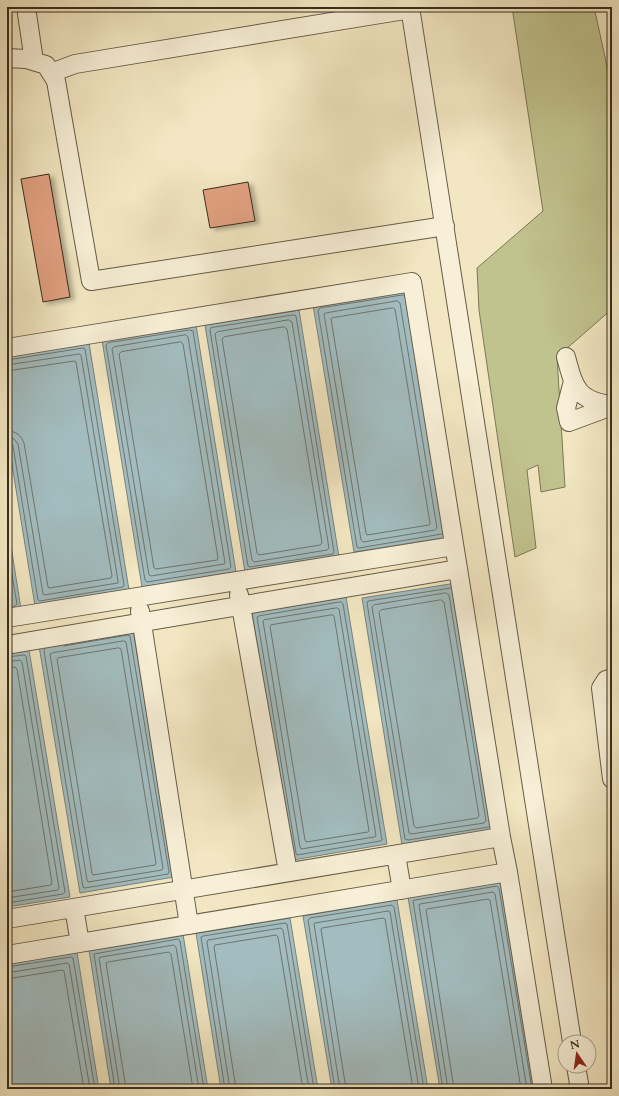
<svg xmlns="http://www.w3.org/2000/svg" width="619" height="1096" viewBox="0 0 619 1096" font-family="Cardo,serif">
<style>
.green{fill:#c1c38f;stroke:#7d7856}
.water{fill:#a2bcbf;stroke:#78837f}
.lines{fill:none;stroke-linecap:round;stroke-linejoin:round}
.shore{stroke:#6e756e;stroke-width:1}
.building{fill:#e2a182;stroke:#392e1e;filter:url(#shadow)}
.minor-casing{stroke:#675c47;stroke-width:20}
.minor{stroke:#f7efd7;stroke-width:18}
</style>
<defs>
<filter id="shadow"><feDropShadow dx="4.5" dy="2.5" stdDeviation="2" flood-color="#0004"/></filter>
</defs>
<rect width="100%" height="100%" fill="#f2e7c2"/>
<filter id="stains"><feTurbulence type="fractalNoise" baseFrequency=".005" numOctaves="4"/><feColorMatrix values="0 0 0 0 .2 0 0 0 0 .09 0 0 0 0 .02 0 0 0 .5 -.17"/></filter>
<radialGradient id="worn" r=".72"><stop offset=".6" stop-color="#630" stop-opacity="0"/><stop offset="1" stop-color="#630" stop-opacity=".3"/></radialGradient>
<path class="green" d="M512,7h82l11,50 7,39v213l-55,48 8,130 -24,5 -3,-27 -11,5 9,78 -21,9 -36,-247 -2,-42 66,-57z"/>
<path class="water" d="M407,290l41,247 -94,15 -41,-247z
M299,310l40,247 -94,15 -40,-247z
M196,325l40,247 -94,15 -40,-247z
M89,343l40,247 -94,16 -28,-172v-77z
M7,521l14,88 -14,2z
M456,583l40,247 -94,15 -40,-247z
M346,597l41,247 -94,16 -41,-247z
M133,630l41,247 -94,16 -41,-247z
M29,650l41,247 -63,10v-254z
M502,881l34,208h-96l-32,-192z
M397,900l31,189h-96l-29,-173z
M290,918l28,171h-97l-25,-156z
M183,934l25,155h-97l-22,-139z
M77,952l22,137h-92v-125z"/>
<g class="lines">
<path class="shore" d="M404,296l-2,-1 -82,13 -2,3 39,236 2,1 83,-14
M398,301l2,2 37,225 -2,2 -72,12 -2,-2 -37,-226 2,-1z
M393,308l2,1 35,214 -1,2 -62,10 -1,-2 -35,-214 1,-1z
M294,315l2,1 38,236 -1,2 -83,13 -2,-1 -38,-236 1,-2z
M289,320l3,2 37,226 -2,2 -73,12 -2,-2 -37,-226 2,-2z
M284,327l3,2 35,214 -2,2 -61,10 -2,-2 -35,-214 2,-2z
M190,330l3,1 38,236 -2,2 -82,13 -2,-2 -39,-235 2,-2z
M186,335l2,2 37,226 -1,1 -73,12 -2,-1 -37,-226 2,-2z
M181,342l2,2 35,214 -1,2 -61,9 -2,-1 -35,-214 2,-2z
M7,360l76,-12 2,1 39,236 -1,2 -83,14 -2,-1 -25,-154 -2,-4h-4
M7,365l72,-11 2,1 37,226v2l-74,12 -1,-1 -25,-150 -4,-5 -7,-2
M7,371l67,-10 2,1 36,214 -1,2 -62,10 -1,-1 -24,-144c-3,-8 -8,-12 -17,-12
M7,545l10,59 -2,2 -8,1
M451,588l-83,13 -1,2 38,236 3,1 81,-13
M446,593l3,2 37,226 -2,2 -73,11 -2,-1 -37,-226 2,-2z
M441,600l3,2 35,214 -2,2 -61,10 -2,-2 -35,-214 2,-2z
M341,602l2,2 39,236 -2,1 -83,14 -1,-2 -39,-236 2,-1z
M337,608l2,1 37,227 -2,1 -73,12 -1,-2 -37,-226 1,-1z
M332,615l2,1 35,215 -1,1 -62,10 -1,-2 -35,-214 1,-1z
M124,641l2,1 37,226 -1,2 -74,12 -1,-2 -37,-226 2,-1z
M119,648l2,1 35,214 -1,2 -62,10 -1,-2 -35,-214 1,-1z
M45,649l-1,2 39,236 2,1 83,-14 1,-2 -39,-236 -2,-1 -64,11
M7,657l17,-2 2,1 39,236 -2,2 -56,9
M7,662l13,-2 2,2 37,226 -1,2 -51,8
M7,668l8,-1 2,2 35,214 -1,2 -44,7
M7,967l64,-10 2,1 22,131
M7,973l60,-10 2,1 21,125
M7,979l55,-9 2,1 20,118
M115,1089l-21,-135 84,-15 2,2 24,148
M120,1089l-21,-131 2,-1 73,-12 2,2 23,142
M126,1089l-20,-126 2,-1 61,-10 2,2 22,135
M225,1089l-24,-152 2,-1 82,-13 2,1 27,165
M230,1089l-23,-147 1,-2 73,-12 2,2 26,159
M236,1089l-22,-142 1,-2 61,-10 2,2 25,152
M335,1089l-27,-169 2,-2 82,-13 2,2 30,182
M340,1089l-26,-165 1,-1 73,-12 2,1 29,177
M346,1089l-25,-160 1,-1 61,-10 2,1 28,170
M443,1089l-30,-188 2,-1 82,-14 2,2 33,201
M448,1089l-29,-184 1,-1 73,-12 2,2 32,195
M454,1089l-28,-179 1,-1 61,-10 2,1 31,189"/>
</g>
<path class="building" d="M49,174l21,123 -27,5 -22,-123z
M248,182l7,39 -45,7 -7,-38z"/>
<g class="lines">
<defs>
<path id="minor" d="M26,7l8,54
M410,7l162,1035
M7,58l19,1 20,6 10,16 35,200 354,-55
M51,73l24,-9 336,-55
M7,348l405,-66 89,555 7,35 35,217
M566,357c8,30 11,44 46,48
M573,381l-7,27 3,14 43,-16
M239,595l49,277
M140,611l49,314
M7,618l447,-72
M7,645l451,-76
M612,678l-6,2 -5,8 11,91
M396,855l6,35
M74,908l6,35
M7,919l494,-82
M7,955l501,-83
M576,1066l4,23"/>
</defs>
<use href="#minor" class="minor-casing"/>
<use href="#minor" class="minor"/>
</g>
<rect width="619" height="1096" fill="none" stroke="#f2e7c2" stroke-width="24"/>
<rect x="8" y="8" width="603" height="1080" fill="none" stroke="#392e1e" stroke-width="2"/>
<rect x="12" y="12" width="595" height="1072" fill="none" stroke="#392e1e"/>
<g transform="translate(577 1054) rotate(347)"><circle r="19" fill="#f7efd7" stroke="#aba28d"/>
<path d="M0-3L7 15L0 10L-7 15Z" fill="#8f2418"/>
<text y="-6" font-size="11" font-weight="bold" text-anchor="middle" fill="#392e1e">N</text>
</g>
<rect width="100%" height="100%" filter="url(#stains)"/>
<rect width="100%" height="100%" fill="url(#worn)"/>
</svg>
